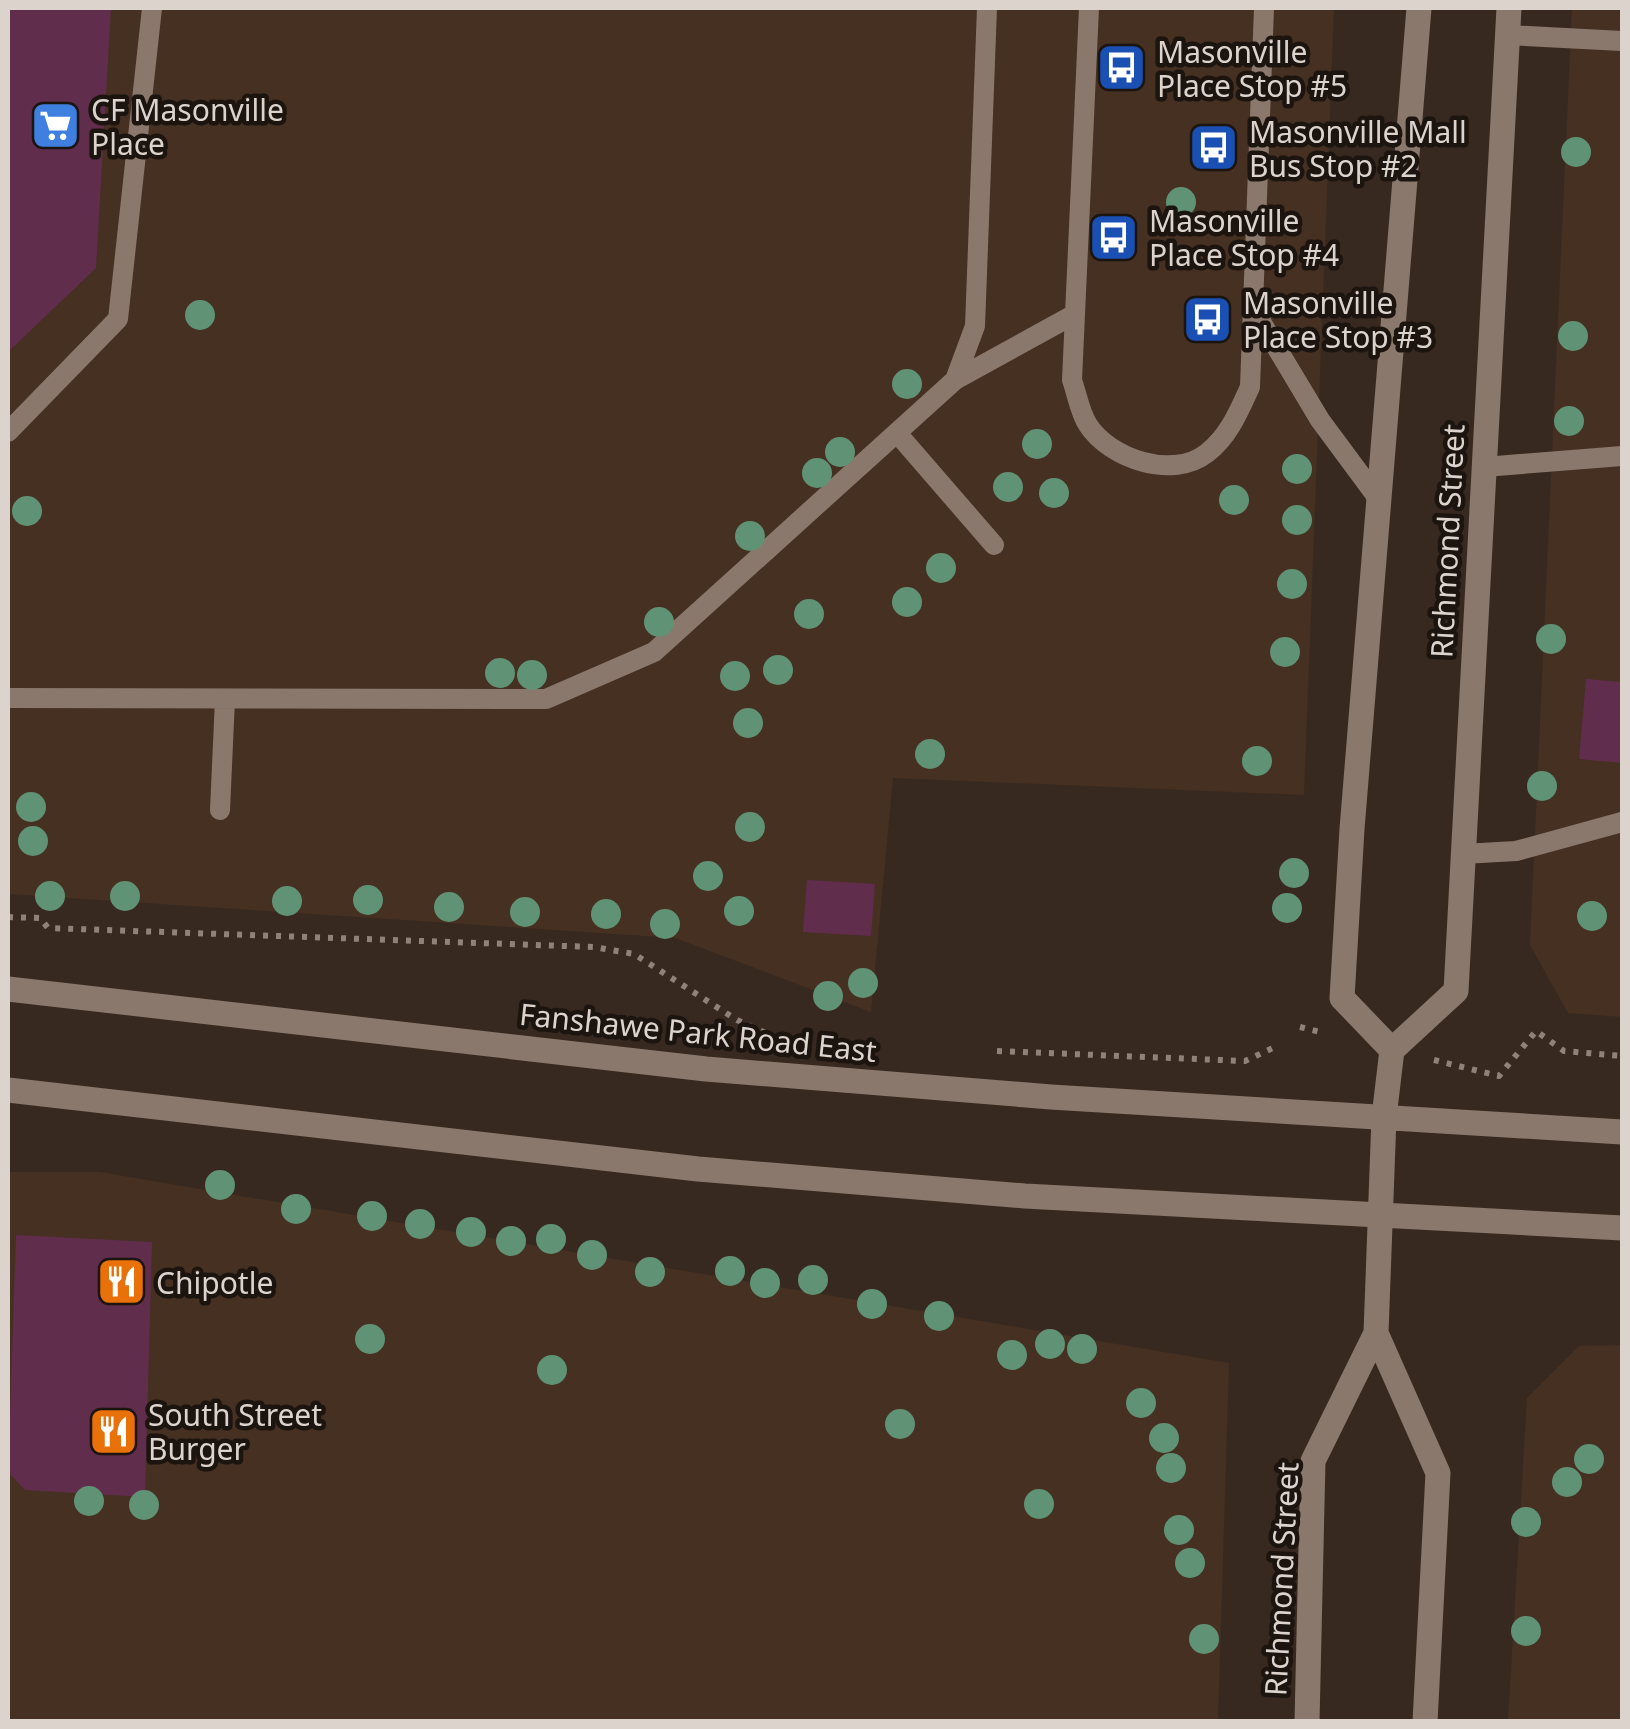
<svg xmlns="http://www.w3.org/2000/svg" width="1630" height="1729" viewBox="0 0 1630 1729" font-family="'Noto Sans',sans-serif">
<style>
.built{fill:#453022}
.building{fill:#612d4d}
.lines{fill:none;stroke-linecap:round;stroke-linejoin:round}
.path{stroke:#8e827a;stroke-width:6;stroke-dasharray:5 8;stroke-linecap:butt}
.service{stroke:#8a786c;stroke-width:20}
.secondary{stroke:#8a786c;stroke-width:25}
.tree{fill:#609276}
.labels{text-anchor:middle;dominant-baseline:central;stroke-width:9;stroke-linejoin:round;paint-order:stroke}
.poi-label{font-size:30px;fill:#ddd3cd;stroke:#1b140f;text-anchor:start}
.street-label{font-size:30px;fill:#ddd3cd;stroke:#1b140f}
</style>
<rect width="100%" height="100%" fill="#382920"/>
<path class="built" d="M8,8h1326l-30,787 -411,-17 -22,234 -196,-74 -667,-44z
M1572,8h50v1009l-54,-4 -38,-68z
M8,1172h92l1129,191 -11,358 -1210,1z
M1622,1345v376h-114l19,-323 52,-52z"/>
<path class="building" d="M8,8h103l-15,260 -88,84z
M1586,679l36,3v81l-43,-4z
M807,880l68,4 -4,52 -68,-4z
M16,1235l136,7 -7,255 -120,-7 -17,-18z"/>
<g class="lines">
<path class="path" d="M8,917l32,1 8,10 546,19 40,7 103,66 33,15
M1300,1027l20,5
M997,1051l248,10 32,-15
M1434,1060l65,16 37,-45 28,20 58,5"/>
<path class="service" d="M1089,8l-17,372c5,14 8,33 16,45 22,34 85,55 119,28 22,-17 32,-42 43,-66l14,-379
M1507,35l115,6
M1254,310l66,110 60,81
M955,380l20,-54 12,-318
M8,432l110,-113 34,-311
M897,433l97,112
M1484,467l138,-11
M8,698l538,1 108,-47 301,-272 120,-66
M220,810l5,-111
M1463,854l53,-3 106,-29"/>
<path class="secondary" d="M8,989l698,80 345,28 571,35
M1392,1050l-50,-52 10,-169 67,-821
M8,1090l690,79 327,27 597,32
M1376,1333l62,140 -13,249
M1307,1722l6,-261 63,-128 8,-216 8,-67 64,-59 53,-983"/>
</g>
<g class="tree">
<circle cx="1576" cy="152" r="15"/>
<circle cx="1181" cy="202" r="15"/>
<circle cx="200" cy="315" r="15"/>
<circle cx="1573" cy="336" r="15"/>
<circle cx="907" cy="384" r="15"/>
<circle cx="1569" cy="421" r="15"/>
<circle cx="1037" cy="444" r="15"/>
<circle cx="840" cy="452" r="15"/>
<circle cx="1297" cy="469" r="15"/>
<circle cx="817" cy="473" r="15"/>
<circle cx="1008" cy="487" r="15"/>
<circle cx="1054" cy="493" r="15"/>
<circle cx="1234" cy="500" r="15"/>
<circle cx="27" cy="511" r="15"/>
<circle cx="1297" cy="520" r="15"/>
<circle cx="750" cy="536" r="15"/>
<circle cx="941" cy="568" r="15"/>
<circle cx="1292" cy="584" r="15"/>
<circle cx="907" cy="602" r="15"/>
<circle cx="809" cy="614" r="15"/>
<circle cx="659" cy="622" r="15"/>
<circle cx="1551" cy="639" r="15"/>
<circle cx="1285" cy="652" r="15"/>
<circle cx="778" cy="670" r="15"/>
<circle cx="500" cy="673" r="15"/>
<circle cx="532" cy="675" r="15"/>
<circle cx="735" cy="676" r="15"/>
<circle cx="748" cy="723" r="15"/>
<circle cx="930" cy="754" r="15"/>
<circle cx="1257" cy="761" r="15"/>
<circle cx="1542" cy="786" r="15"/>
<circle cx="31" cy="807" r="15"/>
<circle cx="750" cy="827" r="15"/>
<circle cx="33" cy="841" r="15"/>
<circle cx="1294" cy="873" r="15"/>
<circle cx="708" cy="876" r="15"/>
<circle cx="50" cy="896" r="15"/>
<circle cx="125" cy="896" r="15"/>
<circle cx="368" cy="900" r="15"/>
<circle cx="287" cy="901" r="15"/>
<circle cx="449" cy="907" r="15"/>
<circle cx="1287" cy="908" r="15"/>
<circle cx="739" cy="911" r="15"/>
<circle cx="525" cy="912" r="15"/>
<circle cx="606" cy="914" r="15"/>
<circle cx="1592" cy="916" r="15"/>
<circle cx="665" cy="924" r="15"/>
<circle cx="863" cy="983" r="15"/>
<circle cx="828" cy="996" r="15"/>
<circle cx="220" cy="1185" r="15"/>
<circle cx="296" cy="1209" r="15"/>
<circle cx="372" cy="1216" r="15"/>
<circle cx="420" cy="1224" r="15"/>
<circle cx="471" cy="1232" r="15"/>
<circle cx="551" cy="1239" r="15"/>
<circle cx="511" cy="1241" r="15"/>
<circle cx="592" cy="1255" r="15"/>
<circle cx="730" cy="1271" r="15"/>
<circle cx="650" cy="1272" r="15"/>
<circle cx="813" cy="1280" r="15"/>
<circle cx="765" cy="1283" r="15"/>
<circle cx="872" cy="1304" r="15"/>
<circle cx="939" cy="1316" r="15"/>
<circle cx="370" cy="1339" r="15"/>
<circle cx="1050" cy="1344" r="15"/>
<circle cx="1082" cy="1349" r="15"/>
<circle cx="1012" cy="1355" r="15"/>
<circle cx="552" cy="1370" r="15"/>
<circle cx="1141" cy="1403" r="15"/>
<circle cx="900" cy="1424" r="15"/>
<circle cx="1164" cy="1438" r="15"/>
<circle cx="1589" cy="1459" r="15"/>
<circle cx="1171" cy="1468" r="15"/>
<circle cx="1567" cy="1482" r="15"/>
<circle cx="89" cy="1501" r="15"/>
<circle cx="1039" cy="1504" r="15"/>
<circle cx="144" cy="1505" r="15"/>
<circle cx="1526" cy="1522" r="15"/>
<circle cx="1179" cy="1530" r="15"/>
<circle cx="1190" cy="1563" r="15"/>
<circle cx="1526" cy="1631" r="15"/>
<circle cx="1204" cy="1639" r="15"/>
</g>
<defs>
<symbol id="bus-square" viewBox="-11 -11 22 22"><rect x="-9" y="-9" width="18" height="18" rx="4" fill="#1a4fb4" stroke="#1b140f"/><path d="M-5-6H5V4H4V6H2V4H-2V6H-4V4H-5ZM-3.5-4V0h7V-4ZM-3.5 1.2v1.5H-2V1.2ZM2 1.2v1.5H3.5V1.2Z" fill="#fff"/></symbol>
<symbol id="supermarket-square" viewBox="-11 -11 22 22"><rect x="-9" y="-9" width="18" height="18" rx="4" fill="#3f7fe0" stroke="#1b140f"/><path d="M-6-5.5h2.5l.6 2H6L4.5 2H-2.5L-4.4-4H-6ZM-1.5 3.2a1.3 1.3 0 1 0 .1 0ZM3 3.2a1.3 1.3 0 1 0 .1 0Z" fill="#fff"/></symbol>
<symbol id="restaurant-square" viewBox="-11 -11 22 22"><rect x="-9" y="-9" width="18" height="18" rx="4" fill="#e8710a" stroke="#1b140f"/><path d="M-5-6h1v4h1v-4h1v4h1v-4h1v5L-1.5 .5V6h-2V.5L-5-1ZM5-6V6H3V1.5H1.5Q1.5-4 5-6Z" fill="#fff"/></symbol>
</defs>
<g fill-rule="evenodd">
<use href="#bus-square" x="1094" y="40" width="55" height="55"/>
<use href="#supermarket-square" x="28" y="98" width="55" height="55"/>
<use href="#bus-square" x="1186" y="120" width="55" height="55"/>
<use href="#bus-square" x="1086" y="210" width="55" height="55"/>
<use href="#bus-square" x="1180" y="292" width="55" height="55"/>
<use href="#restaurant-square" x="94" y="1254" width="55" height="55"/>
<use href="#restaurant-square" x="86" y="1404" width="55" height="55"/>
</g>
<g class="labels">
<g class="poi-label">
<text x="1157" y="51">Masonville<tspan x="1157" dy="34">Place Stop #5</tspan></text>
<text x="91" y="109">CF Masonville<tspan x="91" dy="34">Place</tspan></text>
<text x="1249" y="131">Masonville Mall<tspan x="1249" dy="34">Bus Stop #2</tspan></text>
<text x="1149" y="220">Masonville<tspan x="1149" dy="34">Place Stop #4</tspan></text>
<text x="1243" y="302">Masonville<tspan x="1243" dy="34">Place Stop #3</tspan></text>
<text x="156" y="1282">Chipotle</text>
<text x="148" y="1414">South Street<tspan x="148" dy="34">Burger</tspan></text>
</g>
<g class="street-label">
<text transform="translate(1447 541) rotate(-87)">Richmond Street</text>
<text transform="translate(698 1032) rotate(6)">Fanshawe Park Road East</text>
<text transform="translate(1281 1579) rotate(-87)">Richmond Street</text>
</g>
</g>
<rect width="1630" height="1729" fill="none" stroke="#ddd3cd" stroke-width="20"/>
</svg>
